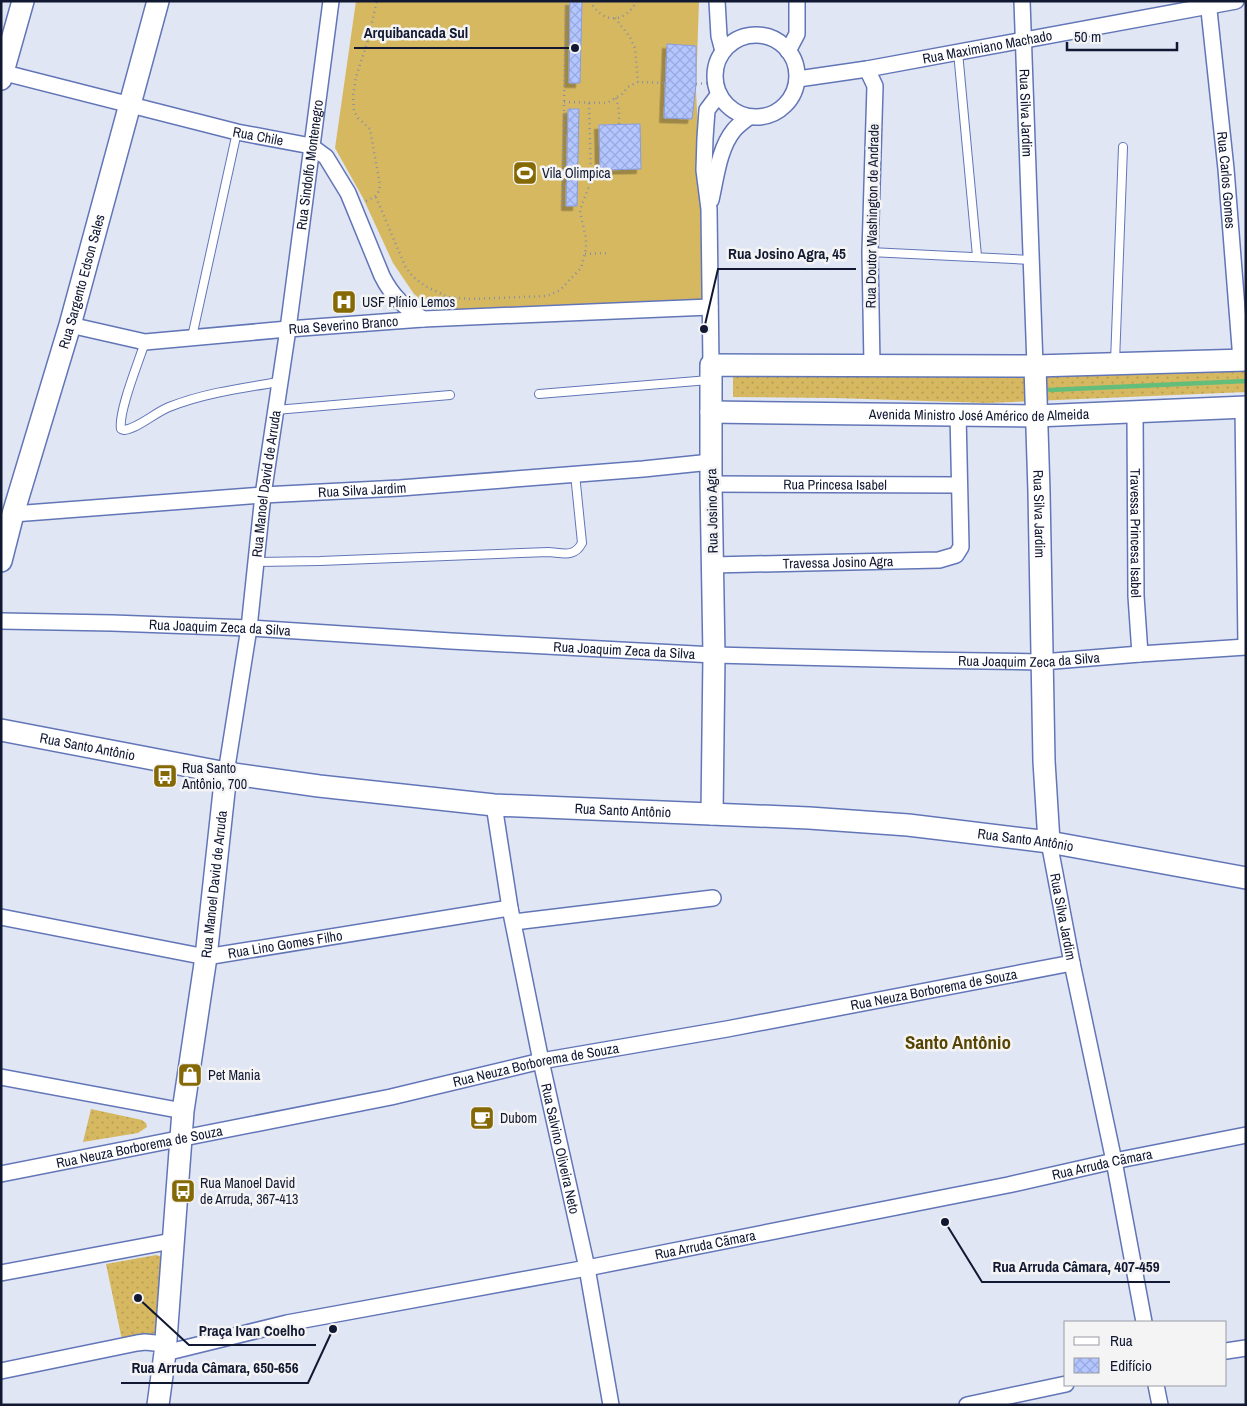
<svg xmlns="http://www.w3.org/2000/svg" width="1247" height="1406" viewBox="0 0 1247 1406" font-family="'Archivo Narrow',sans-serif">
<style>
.grass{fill:url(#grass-dots)}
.pitch{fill:#d6b861}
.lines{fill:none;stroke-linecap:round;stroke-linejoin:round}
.stream{stroke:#64be7b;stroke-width:4.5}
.building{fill:url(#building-cross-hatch);stroke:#879ce1;filter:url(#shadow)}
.lane-casing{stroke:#6276b7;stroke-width:10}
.street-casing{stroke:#6276b7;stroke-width:18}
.secondary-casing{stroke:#6276b7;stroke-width:24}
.path{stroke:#8a90a3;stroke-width:2.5;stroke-dasharray:1 4;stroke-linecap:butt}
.lane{stroke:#fff;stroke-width:8}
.street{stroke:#fff;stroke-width:15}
.secondary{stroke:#fff;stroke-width:21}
.labels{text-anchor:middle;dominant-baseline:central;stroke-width:5;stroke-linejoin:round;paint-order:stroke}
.street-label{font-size:14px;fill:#111832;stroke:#f4f4f4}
.poi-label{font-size:14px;fill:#111832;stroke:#f4f4f4;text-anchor:start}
.district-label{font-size:19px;font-weight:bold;fill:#574401;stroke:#f4f4f4}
.leader{fill:none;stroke:#111832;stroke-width:2}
.callout-dot{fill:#111832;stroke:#f4f4f4;stroke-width:2}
.callout-label{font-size:15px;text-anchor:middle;font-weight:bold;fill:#111832;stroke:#f4f4f4;stroke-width:5;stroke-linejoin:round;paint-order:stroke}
</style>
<defs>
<pattern id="grass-dots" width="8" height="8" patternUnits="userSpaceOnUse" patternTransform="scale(1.25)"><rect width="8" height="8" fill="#d6b861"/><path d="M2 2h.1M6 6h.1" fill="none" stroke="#b79d55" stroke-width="1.8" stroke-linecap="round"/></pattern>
<pattern id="building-cross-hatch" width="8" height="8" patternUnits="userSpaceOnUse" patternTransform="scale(1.25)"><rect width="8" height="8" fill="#b3c6ff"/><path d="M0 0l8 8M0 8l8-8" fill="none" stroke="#99a9db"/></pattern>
<filter id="shadow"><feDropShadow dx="-4.5" dy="4.5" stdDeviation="0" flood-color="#0004"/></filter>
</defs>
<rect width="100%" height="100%" fill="#e1e6f5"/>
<path class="grass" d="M1246,369v23l-259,11 -153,-5 -101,-1v-24z
M91,1109l51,11 4,3 1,4 -9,6 -55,9z
M156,1255l7,2 -5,79 -36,4 -16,-76z"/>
<path class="pitch" d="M356,1h343l-3,90 11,211 -267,12 -26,-20 -21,-31 -30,-65 -28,-50z"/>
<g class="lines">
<path class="stream" d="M1050,390l196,-9"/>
</g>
<path class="building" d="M570,1h12l-2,82h-11z
M667,44l29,2v38l-4,35 -28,-1z
M568,109h11l-2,97h-11z
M640,124l1,45 -41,1 -1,-45z"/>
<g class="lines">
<defs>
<path id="lane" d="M958,52l19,204
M870,252l161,8
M192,337l45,-205
M145,342c-6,19 -27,70 -24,87l3,1c15,-2 30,-17 45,-23 35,-14 73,-19 110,-25
M1115,362l8,-215
M539,394l170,-14
M276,410l174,-15
M257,562l63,-1 228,-9c15,1 26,6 34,-9l-7,-69"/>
<g id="street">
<path d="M717,1l2,35 4,15"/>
<path id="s1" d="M1022,1l13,365"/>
<path id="s2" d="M1208,1l18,168 15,191"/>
<circle cx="756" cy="76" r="41"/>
<path d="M788,51l9,-17v-33"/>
<path d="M867,69l8,17 -5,166 2,113"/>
<path id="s3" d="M1,72l236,60 74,14 15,11 22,36 34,83c10,20 22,31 41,43"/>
<path id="s4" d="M798,79l69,-10 369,-68"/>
<path d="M711,200c5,-22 8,-52 23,-70 4,-5 10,-9 15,-13"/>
<path id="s5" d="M70,325l75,17 143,-13 135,-10 287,-12"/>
<path d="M711,365l-2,-156 -5,-39 1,-32 2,-28 12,-16"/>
<path d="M1243,407l3,240"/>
<path id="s6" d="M1135,412l1,184 4,58"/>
<path id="s7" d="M711,484l248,1"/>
<path id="s8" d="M13,514l250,-19 137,-7 243,-19 68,-7"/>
<path id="s9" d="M713,565l226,-5 17,-5 5,-8 -3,-133"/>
<path id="s10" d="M1,621l111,2 137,5 202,13 263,14 206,5 122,2 98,-8 106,-7"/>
<path id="s11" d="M226,773l23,-145 14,-133 25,-166 43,-328"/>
<path id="s12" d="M494,805l16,103 31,153 46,207 24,137"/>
<path id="s13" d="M1049,842l23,121 42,198 30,161"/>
<path id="s14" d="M1,917l205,40 304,-49"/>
<path d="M514,922l199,-24"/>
<path d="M1,1077l182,34"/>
<path id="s15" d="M1,1174l390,-77 150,-36 186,-32 345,-66"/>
<path d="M1,1273l171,-32"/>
<path d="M1226,1351l20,-3"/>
<path id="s16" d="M165,1353l122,-30 300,-55 421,-83 106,-24 132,-26"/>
<path d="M1,1371l136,-28 8,-1 20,2"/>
<path d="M1156,1385l4,20"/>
<path d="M967,1405l99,-21"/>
</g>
<g id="secondary">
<path d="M1,79l22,-78"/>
<path id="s17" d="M1035,366l4,126 5,269 5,81"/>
<path id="s18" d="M711,412l325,4 210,-9"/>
<path id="s19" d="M1,561l12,-47 57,-189 88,-324"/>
<path id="s20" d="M1,730l225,43 93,13 175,19 315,13 99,7 141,17 197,36"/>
<path d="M712,814l2,-159 -3,-171v-119l324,1 211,-6"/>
<path id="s21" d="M158,1405l7,-52 18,-242 23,-154 20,-184"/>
</g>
</defs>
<use href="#lane" class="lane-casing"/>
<use href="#street" class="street-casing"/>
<use href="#secondary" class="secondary-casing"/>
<path class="path" d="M590,1c13,23 34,23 47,0
M615,18l15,19 5,11 3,34
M696,84l13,-1
M616,98l3,12v15
M564,102l43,1 15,-9 6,-7 10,-5 27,1
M376,197l29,69 7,10 13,10 23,11 23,2 76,-3 13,-6 21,-22 5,-19v-11l-5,-22 -1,-6 11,-29 -2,-78
M366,201c9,-4 13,-6 14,-16l-10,-56 -12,-11 -4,-7 -1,-15 3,-19 12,-37 9,-39
M562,206l4,-205
M585,254l24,-1"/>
<use href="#lane" class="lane"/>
<use href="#street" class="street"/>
<use href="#secondary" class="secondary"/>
</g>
<defs>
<symbol id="stadium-square" viewBox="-11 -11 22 22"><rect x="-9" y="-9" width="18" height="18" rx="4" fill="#856904" stroke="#f4f4f4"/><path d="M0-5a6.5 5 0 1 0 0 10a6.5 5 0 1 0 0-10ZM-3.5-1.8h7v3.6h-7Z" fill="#fff"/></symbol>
<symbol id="hospital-square" viewBox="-11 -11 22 22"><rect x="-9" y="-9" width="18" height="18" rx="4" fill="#856904" stroke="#f4f4f4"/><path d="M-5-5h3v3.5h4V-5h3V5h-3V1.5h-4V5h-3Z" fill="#fff"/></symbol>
<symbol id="bus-square" viewBox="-11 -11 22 22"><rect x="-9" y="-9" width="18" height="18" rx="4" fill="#856904" stroke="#f4f4f4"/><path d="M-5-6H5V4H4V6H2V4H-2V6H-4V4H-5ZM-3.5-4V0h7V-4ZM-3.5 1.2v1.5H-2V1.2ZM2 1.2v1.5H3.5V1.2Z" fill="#fff"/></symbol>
<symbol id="shop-square" viewBox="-11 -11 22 22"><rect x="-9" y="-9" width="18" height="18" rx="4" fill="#856904" stroke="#f4f4f4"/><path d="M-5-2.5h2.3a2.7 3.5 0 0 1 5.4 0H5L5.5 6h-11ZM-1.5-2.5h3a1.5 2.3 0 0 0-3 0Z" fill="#fff"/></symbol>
<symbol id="cafe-square" viewBox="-11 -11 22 22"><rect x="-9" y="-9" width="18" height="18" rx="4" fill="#856904" stroke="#f4f4f4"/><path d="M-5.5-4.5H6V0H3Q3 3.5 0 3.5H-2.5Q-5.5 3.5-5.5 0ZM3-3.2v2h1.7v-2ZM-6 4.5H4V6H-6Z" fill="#fff"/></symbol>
</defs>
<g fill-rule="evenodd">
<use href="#stadium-square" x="511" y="159" width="28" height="28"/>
<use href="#hospital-square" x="330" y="288" width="28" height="28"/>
<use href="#bus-square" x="151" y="762" width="28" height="28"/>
<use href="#shop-square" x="176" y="1061" width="28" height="28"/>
<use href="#cafe-square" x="468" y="1104" width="28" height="28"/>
<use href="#bus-square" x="169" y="1177" width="28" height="28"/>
</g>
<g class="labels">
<g class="street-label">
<text stroke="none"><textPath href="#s4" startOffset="192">Rua Maximiano Machado</textPath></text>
<text stroke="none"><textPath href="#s1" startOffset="112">Rua Silva Jardim</textPath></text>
<text stroke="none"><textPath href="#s3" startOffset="265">Rua Chile</textPath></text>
<text stroke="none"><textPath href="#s11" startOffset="614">Rua Sindolfo Montenegro</textPath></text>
<text stroke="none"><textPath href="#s2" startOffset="180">Rua Carlos Gomes</textPath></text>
<text transform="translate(872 216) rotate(-89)">Rua Doutor Washington de Andrade</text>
<text stroke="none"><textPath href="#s19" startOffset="291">Rua Sargento Edson Sales</textPath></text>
<text stroke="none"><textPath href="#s5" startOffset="276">Rua Severino Branco</textPath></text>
<text stroke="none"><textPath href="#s18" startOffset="268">Avenida Ministro José Américo de Almeida</textPath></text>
<text stroke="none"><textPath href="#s11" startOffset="292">Rua Manoel David de Arruda</textPath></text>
<text stroke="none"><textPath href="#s7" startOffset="124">Rua Princesa Isabel</textPath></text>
<text stroke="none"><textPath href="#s8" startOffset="350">Rua Silva Jardim</textPath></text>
<text transform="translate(712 511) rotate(-91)">Rua Josino Agra</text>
<text stroke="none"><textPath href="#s17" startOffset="148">Rua Silva Jardim</textPath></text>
<text stroke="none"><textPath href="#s6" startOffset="121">Travessa Princesa Isabel</textPath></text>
<text stroke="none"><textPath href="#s9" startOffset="125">Travessa Josino Agra</textPath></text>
<text stroke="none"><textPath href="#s10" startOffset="219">Rua Joaquim Zeca da Silva</textPath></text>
<text stroke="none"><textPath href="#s10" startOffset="624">Rua Joaquim Zeca da Silva</textPath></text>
<text stroke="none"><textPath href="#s10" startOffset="1029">Rua Joaquim Zeca da Silva</textPath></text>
<text stroke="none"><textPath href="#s20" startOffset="88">Rua Santo Antônio</textPath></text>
<text stroke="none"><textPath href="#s20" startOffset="628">Rua Santo Antônio</textPath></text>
<text stroke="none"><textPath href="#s20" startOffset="1032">Rua Santo Antônio</textPath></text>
<text stroke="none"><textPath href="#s21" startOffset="524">Rua Manoel David de Arruda</textPath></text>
<text stroke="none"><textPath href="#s13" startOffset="76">Rua Silva Jardim</textPath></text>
<text stroke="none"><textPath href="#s14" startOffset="289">Rua Lino Gomes Filho</textPath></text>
<text stroke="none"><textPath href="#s15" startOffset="951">Rua Neuza Borborema de Souza</textPath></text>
<text stroke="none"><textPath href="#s15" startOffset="546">Rua Neuza Borborema de Souza</textPath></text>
<text stroke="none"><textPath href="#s15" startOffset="141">Rua Neuza Borborema de Souza</textPath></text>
<text stroke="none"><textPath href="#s12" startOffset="350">Rua Salvino Oliveira Neto</textPath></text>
<text stroke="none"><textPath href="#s16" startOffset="956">Rua Arruda Cãmara</textPath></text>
<text stroke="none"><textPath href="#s16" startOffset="551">Rua Arruda Cãmara</textPath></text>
</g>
<g class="poi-label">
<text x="542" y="173">Vila Olimpica</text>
<text x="362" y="302">USF Plínio Lemos</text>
<text x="182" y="768">Rua Santo<tspan x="182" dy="16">Antônio, 700</tspan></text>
<text x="208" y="1075">Pet Mania</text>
<text x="500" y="1118">Dubom</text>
<text x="200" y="1183">Rua Manoel David<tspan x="200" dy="16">de Arruda, 367-413</tspan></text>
</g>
<g class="district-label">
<text x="958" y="1042">Santo Antônio</text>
</g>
</g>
<path class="leader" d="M575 48L479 48H354M704 329L718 269H856M945 1222L982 1282H1170M138 1298L189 1345H316M333 1329L308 1383H121"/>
<g class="callout-dot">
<circle cx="575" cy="48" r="5"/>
<circle cx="704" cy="329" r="5"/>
<circle cx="945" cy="1222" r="5"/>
<circle cx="138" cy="1298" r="5"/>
<circle cx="333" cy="1329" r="5"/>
</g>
<g class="callout-label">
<text x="416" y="38">Arquibancada Sul</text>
<text x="787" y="259">Rua Josino Agra, 45</text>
<text x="1076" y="1272">Rua Arruda Câmara, 407-459</text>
<text x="252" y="1336">Praça Ivan Coelho</text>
<text x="215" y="1373">Rua Arruda Câmara, 650-656</text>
</g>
<rect width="1247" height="1406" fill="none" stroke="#111832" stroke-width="5"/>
<rect x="1064" y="1321" width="162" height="65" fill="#f4f4f4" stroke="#999ca6"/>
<rect x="1074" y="1337" width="25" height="8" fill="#ffffff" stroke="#999ca6"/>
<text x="1110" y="1346" font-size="15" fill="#111832">Rua</text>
<rect x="1074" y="1358" width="25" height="15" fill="url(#building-cross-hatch)" stroke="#999ca6"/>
<text x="1110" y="1371" font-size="15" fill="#111832">Edifício</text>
<path d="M1067 42v8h110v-8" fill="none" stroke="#111832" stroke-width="2.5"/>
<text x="1074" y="42" font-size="15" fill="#111832" stroke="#f4f4f4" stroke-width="4" paint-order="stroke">50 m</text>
</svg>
